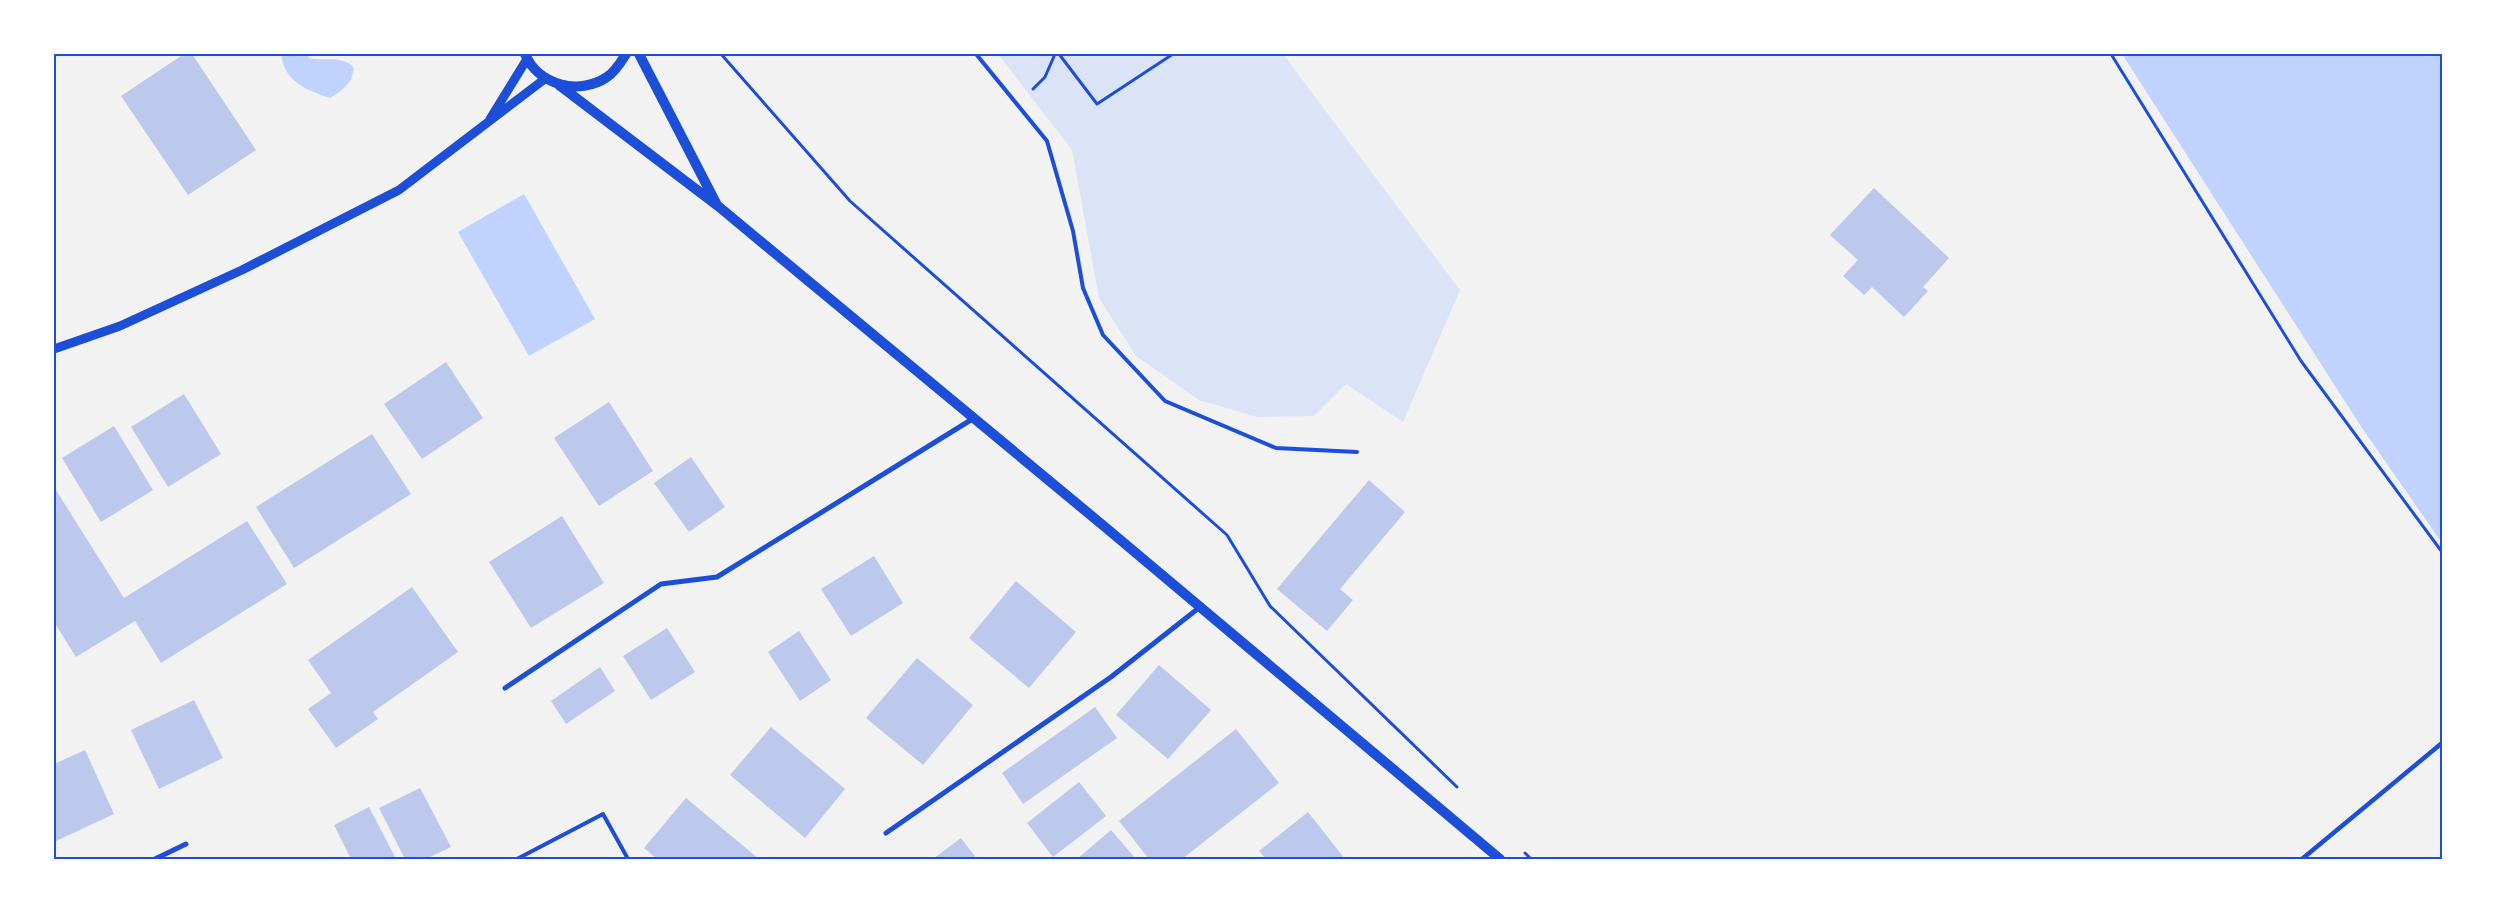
<svg xmlns="http://www.w3.org/2000/svg" width="2496" height="913" viewBox="0 0 2496 913" font-family="Inter,sans-serif">
<style>
.green{fill:#dbe4f7}
.water{fill:#bfd3fe}
.building{fill:#bdc9ec}
.lines{fill:none;stroke-linecap:round;stroke-linejoin:round}
.path{stroke:#1d4ed8;stroke-width:3}
.service{stroke:#1d4ed8;stroke-width:4}
.pedestrian{stroke:#1d4ed8;stroke-width:4.5}
.minor{stroke:#1d4ed8;stroke-width:5}
.tertiary{stroke:#1d4ed8;stroke-width:9}
.secondary{stroke:#1d4ed8;stroke-width:10}
.neatline{fill:none;stroke:#1d4ed8;stroke-width:2}
</style>
<rect width="100%" height="100%" fill="#f2f2f2"/>
<path class="green" d="M998,54h285l177,236 -57,132 -57,-38 -32,32 -57,1 -58,-17 -63,-44 -37,-58 -27,-148z"/>
<path class="water" d="M281,54h26l2,4c16,4 33,-4 45,10 -2,16 -11,22 -24,30 -24,-8 -46,-17 -49,-44z
M2122,54h320v489l-80,-115z
M524,194l71,125 -66,37 -71,-124z"/>
<path class="building" d="M184,54h8l64,96 -68,45 -67,-99z
M1874,188l75,70 -26,29 5,4 -24,26 -32,-30 -8,8 -21,-19 15,-16 -28,-25z
M446,362l37,56 -61,41 -38,-55z
M184,394l37,60 -53,33 -37,-60z
M609,402l44,69 -54,35 -45,-68z
M114,426l39,64 -52,32 -39,-64z
M372,434l39,60 -117,74 -38,-61z
M691,457l34,50 -36,25 -35,-49z
M1369,480l36,32 -65,77 13,11 -26,31 -50,-42z
M54,487l70,111 123,-77 40,63 -126,79 -26,-42 -59,36 -22,-35z
M562,516l42,67 -73,45 -42,-66z
M874,556l29,47 -52,33 -30,-47z
M1016,581l60,51 -47,56 -60,-50z
M412,587l46,65 -85,60 5,7 -42,29 -28,-39 23,-16 -23,-33z
M667,628l28,44 -44,28 -28,-44z
M799,631l32,49 -31,21 -32,-49z
M917,658l56,47 -50,60 -57,-47z
M1159,665l52,45 -43,49 -52,-44z
M600,667l15,24 -49,33 -15,-23z
M194,700l29,58 -64,31 -28,-59z
M1095,707l22,31 -94,66 -21,-31z
M771,727l74,62 -40,49 -75,-63z
M1236,729l43,54 -97,76h-33l-30,-38z
M85,750l29,64 -60,28v-78z
M1079,782l27,34 -53,41 -26,-34z
M420,788l31,59 -25,12h-21l-26,-51z
M686,798l73,61h-102l-13,-11z
M369,807l27,52h-45l-17,-34z
M1308,812l37,47h-79l-7,-8z
M1111,830l25,29h-59z
M961,838l16,21h-44z"/>
<g class="lines">
<path class="path" d="M721,54l129,147 377,334 43,71 187,181
M1059,54l38,50 76,-50
M2111,54l190,307 141,191
M1033,89l12,-12 10,-23
M1525,853l6,6"/>
<path class="service" d="M976,54l71,87 26,90 10,57 20,47 62,66 111,47 81,4
M517,859l86,-45 25,45"/>
<path class="pedestrian" d="M2302,859l140,-116"/>
<path class="minor" d="M505,688l156,-104 56,-7 257,-159
M886,833l225,-156 89,-70
M155,859l31,-15"/>
<path class="tertiary" d="M490,119l37,-60
M54,349l66,-23 122,-56 157,-80 147,-112"/>
<path class="secondary" d="M525,54c13,31 54,42 82,23 8,-5 14,-15 19,-23
M639,54l77,149
M559,85l159,121 387,321 395,332"/>
</g>
<rect width="2496" height="913" fill="none" stroke="#ffffff" stroke-width="110"/>
<rect x="55" y="55" width="2386" height="803" class="neatline"/>
</svg>
